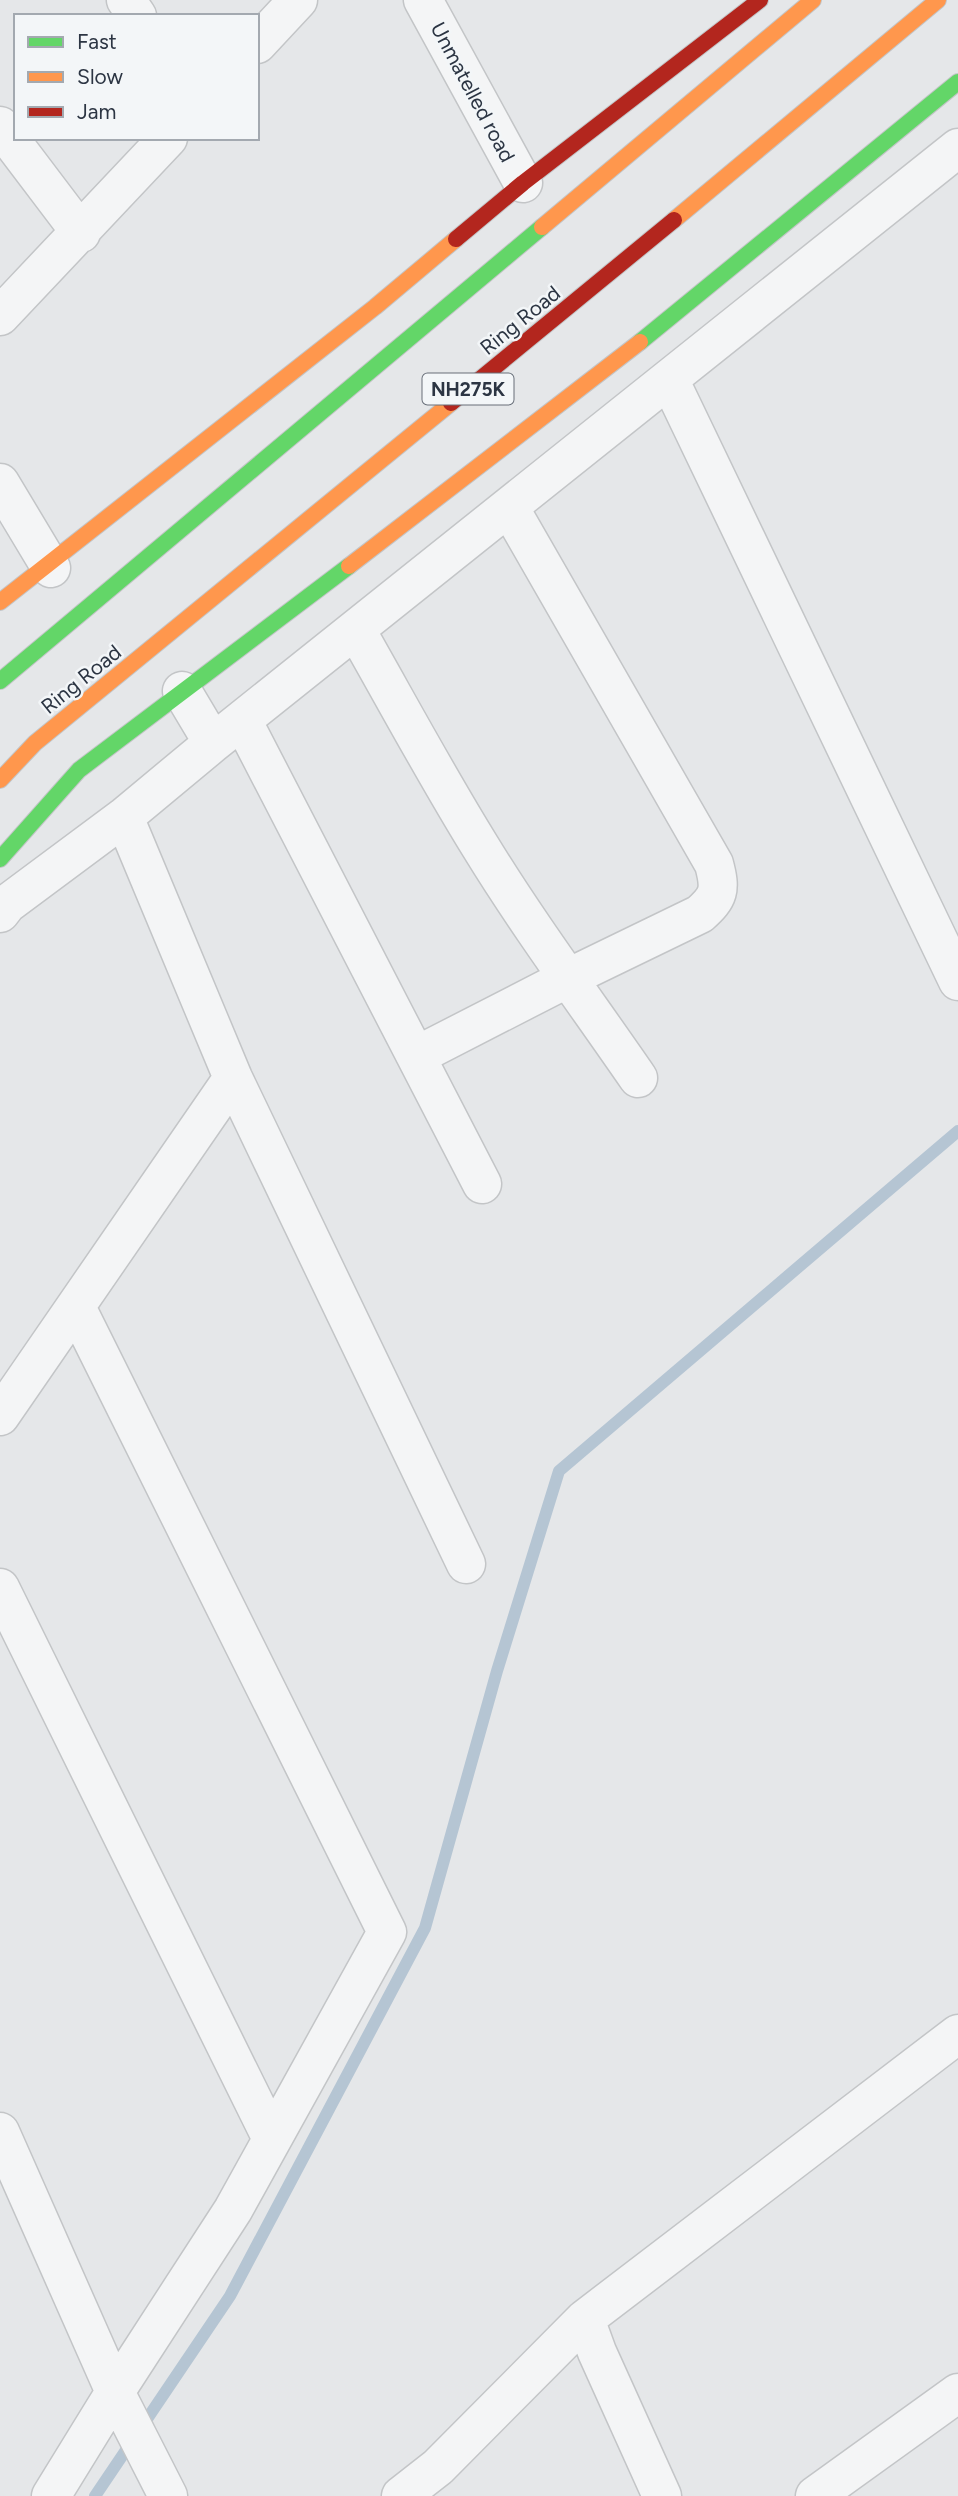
<svg xmlns="http://www.w3.org/2000/svg" width="958" height="2496" viewBox="0 0 958 2496" font-family="Figtree,sans-serif">
<style>
.lines{fill:none;stroke-linecap:round;stroke-linejoin:round}
.stream{stroke:#b5c5d3;stroke-width:12}
.street-casing{stroke:#c3c5c7;stroke-width:41}
.fast-casing{stroke:#c3c5c7;stroke-width:18}
.slow-casing{stroke:#c3c5c7;stroke-width:18}
.jam-casing{stroke:#c3c5c7;stroke-width:18}
.street{stroke:#f4f5f6;stroke-width:38}
.fast{stroke:#63d668;stroke-width:16}
.slow{stroke:#ff974d;stroke-width:16}
.jam{stroke:#b3261e;stroke-width:16}
.labels{text-anchor:middle;dominant-baseline:central;stroke-width:5;stroke-linejoin:round;paint-order:stroke}
.shield{fill:#f3f6f8;stroke:#686f79;stroke-width:2}
.shield-label{font-size:19px;font-weight:bold;fill:#2c3543}
.street-label{font-size:21px;fill:#2c3543;stroke:#f3f6f8}
</style>
<rect width="100%" height="100%" fill="#e5e7e9"/>
<g class="lines">
<path class="stream" d="M95,2496l135,-200 195,-368 72,-257 62,-200 399,-340"/>
<defs>
<path id="street" d="M126,0l11,16
M423,0l100,183
M257,44l41,-44
M0,126l81,107
M0,316l168,-178
M669,379l289,602
M0,483l51,85
M356,630c41,72 80,145 124,216 49,80 105,155 158,232
M182,691l31,52 -89,74 109,261 233,486
M242,720l240,464
M213,743l745,-595
M0,913l7,-9 117,-87
M416,1056l152,-78 132,-64c19,-17 21,-24 14,-50l-205,-357
M0,1416l233,-338
M0,1588l272,551
M0,2132l115,260 53,104
M585,2319l12,33 65,144
M51,2496l64,-104 118,-182 154,-278 -311,-625
M401,2496l37,-29 147,-148 373,-285
M815,2496l143,-103"/>
<path id="fast" d="M640,342l318,-260
M0,681l542,-454
M0,859l79,-89 270,-204"/>
<path id="slow" d="M674,220l264,-220
M542,227l271,-227
M349,566l291,-224
M0,602l375,-295 81,-68
M0,780l35,-37 416,-340"/>
<path id="jam" d="M456,239l67,-56 237,-183
M451,403l223,-183"/>
</defs>
<use href="#street" class="street-casing"/>
<use href="#fast" class="fast-casing"/>
<use href="#slow" class="slow-casing"/>
<use href="#jam" class="jam-casing"/>
<use href="#street" class="street"/>
<use href="#fast" class="fast"/>
<use href="#slow" class="slow"/>
<use href="#jam" class="jam"/>
</g>
<g class="labels">
<rect class="shield" x="422.5" y="373.5" width="91" height="31" rx="5"/>
<g class="shield-label">
<text x="468" y="389">NH275K</text>
</g>
<g class="street-label">
<text transform="translate(473 92) rotate(62)">Unmatelled road</text>
<text transform="translate(520 320) rotate(-39)">Ring Road</text>
<text transform="translate(81 679) rotate(-39)">Ring Road</text>
</g>
</g>
<rect x="14" y="14" width="245" height="126" fill="#f3f6f8" stroke="#a3a9b0" stroke-width="2"/>
<rect x="28" y="37" width="35" height="10" fill="#63d668" stroke="#a3a9b0" stroke-width="2"/>
<text x="77" y="49" font-size="21" fill="#2c3543">Fast</text>
<rect x="28" y="72" width="35" height="10" fill="#ff974d" stroke="#a3a9b0" stroke-width="2"/>
<text x="77" y="84" font-size="21" fill="#2c3543">Slow</text>
<rect x="28" y="107" width="35" height="10" fill="#b3261e" stroke="#a3a9b0" stroke-width="2"/>
<text x="77" y="119" font-size="21" fill="#2c3543">Jam</text>
</svg>
